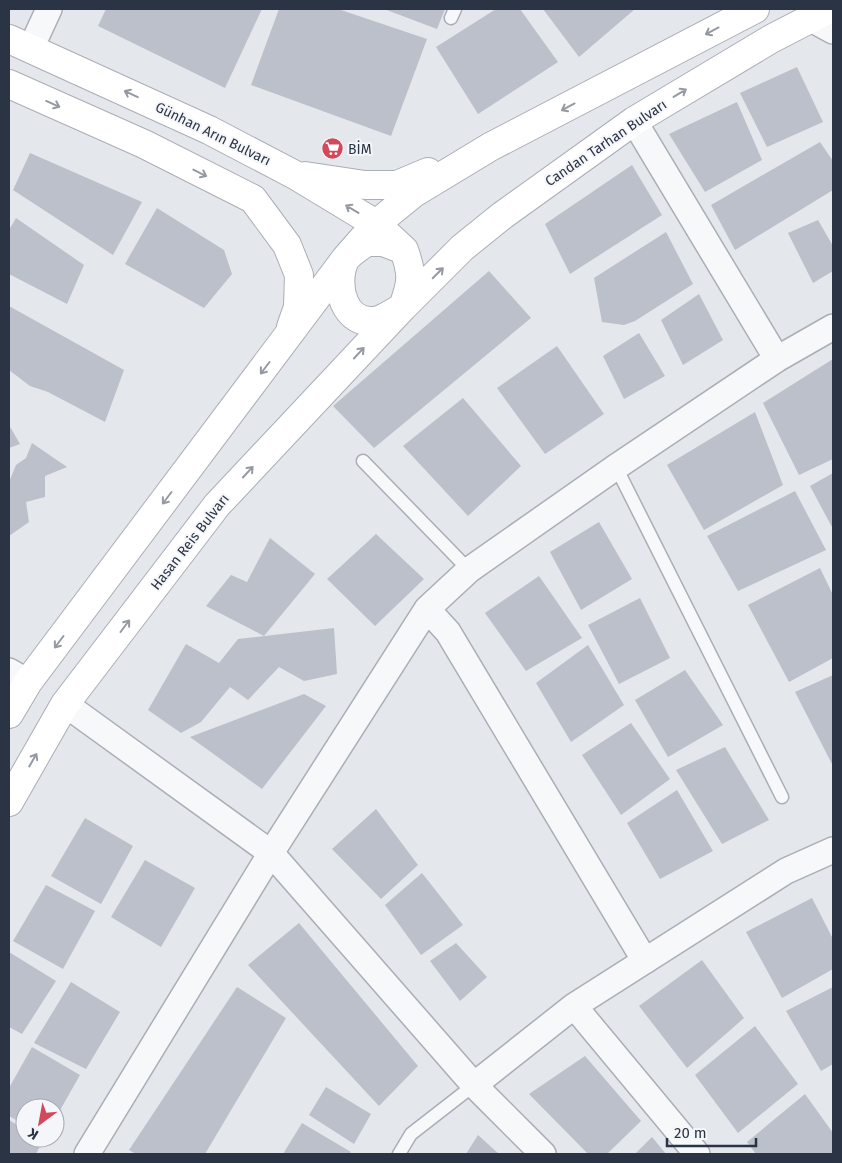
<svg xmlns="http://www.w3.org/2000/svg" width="842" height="1163" viewBox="0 0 842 1163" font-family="'Fira Sans',sans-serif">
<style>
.building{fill:#bbc0ca}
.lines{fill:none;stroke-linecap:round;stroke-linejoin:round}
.service-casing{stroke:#a9aeb7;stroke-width:15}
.minor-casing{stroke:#a9aeb7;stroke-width:28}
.secondary-casing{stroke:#a9aeb7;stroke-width:30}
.service{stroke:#f7f8fa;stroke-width:12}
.minor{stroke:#f7f8fa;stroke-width:25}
.secondary{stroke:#fff;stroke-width:28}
.oneway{stroke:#959aa2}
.labels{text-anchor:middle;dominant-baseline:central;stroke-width:4;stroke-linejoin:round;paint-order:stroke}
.street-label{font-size:14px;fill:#2b3445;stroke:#f4f6f9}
.poi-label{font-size:14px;fill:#2b3445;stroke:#f4f6f9;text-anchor:start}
</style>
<rect width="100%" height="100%" fill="#e4e7ec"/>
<path class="building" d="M106,9h156l-37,79 -127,-62z
M279,9h59l89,30 -36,97 -140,-51z
M384,9h61l-8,20z
M496,9h24l38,53 -80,52 -42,-67z
M543,9h92l-56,48z
M797,67l26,55 -56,25 -27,-54z
M737,102l25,58 -57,32 -36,-58z
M820,142l13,19v29l-98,60 -24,-45z
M30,153l112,49 -29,53 -100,-65z
M632,165l30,50 -92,59 -25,-50z
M157,208l67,42 8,24 -28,34 -79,-44z
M16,218l68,47 -17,39 -58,-30v-44z
M818,220l15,26v25l-20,12 -25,-50z
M666,232l27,52 -58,37 -11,4 -22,-3 -8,-44z
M489,271l42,47 -157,130 -41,-42z
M699,294l24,46 -40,25 -22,-45z
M9,306l115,64 -19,52 -57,-30 -18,-6 -21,-16z
M639,333l26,43 -41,23 -21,-43z
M557,346l47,68 -59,40 -48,-66z
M833,359v100l-34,16 -36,-72z
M463,398l58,68 -53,50 -65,-70z
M755,412l28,73 -79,45 -37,-65z
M9,425l11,19 -11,4z
M32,443l35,24 -22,9v21l-19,5 3,20 -20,14v-54l7,-17 10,-7z
M833,473v56l-23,-43z
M795,491l31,59 -88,41 -31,-55z
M599,522l33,57 -51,31 -31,-58z
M376,534l48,45 -49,47 -48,-47z
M270,538l45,36 -51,62 -58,-30 25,-31 16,7z
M820,568l13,27v63l-44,24 -41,-77z
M539,576l43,62 -56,33 -41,-58z
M640,598l30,60 -51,26 -31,-59z
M334,628l3,46 -33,7 -25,-14 -31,33 -18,-13 -29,35 -20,11 -33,-23 38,-66 33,19 19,-24z
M588,645l36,60 -53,37 -35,-59z
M685,670l38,55 -55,32 -33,-57z
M833,675v91l-38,-74z
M304,694l22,12 -64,83 -72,-52z
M631,723l39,56 -49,36 -39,-60z
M725,747l44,73 -47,24 -46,-74z
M677,790l36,61 -53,28 -33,-56z
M376,809l42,56 -37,34 -49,-50z
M85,818l48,28 -32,58 -50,-28z
M145,860l50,28 -34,59 -50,-30z
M422,873l41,52 -42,30 -36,-50z
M46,885l49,26 -32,58 -50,-28z
M812,898l21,41v30l-51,29 -36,-66z
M299,923l119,143 -39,40 -131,-141z
M456,943l31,34 -27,24 -30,-40z
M9,952l47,29 -34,53 -13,-7z
M702,960l42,58 -57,50 -48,-62z
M71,982l49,30 -34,57 -52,-26z
M237,987l49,31 -81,136h-69l-7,-4z
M833,987v77l-12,7 -35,-60z
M755,1026l43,58 -60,49 -43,-58z
M32,1047l48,28 -25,44v-11h-30v17l-16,-9v-28z
M585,1056l56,65 -34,33h-19l-59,-60z
M326,1087l45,27 -17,30 -45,-29z
M805,1094l28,39v21h-77l-9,-12z
M9,1120l16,10v8h14l4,2 -7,14h-27z
M302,1123l49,29 -2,2h-66z
M478,1135l21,19h-33z
M652,1137l14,17h-31z"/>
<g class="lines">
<defs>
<path id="service" d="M451,18l4,-9
M363,461l106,109
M616,467l166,330
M399,1154l12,-20 63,-49"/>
<path id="minor" d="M811,19l22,12
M31,48l18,-39
M634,121l143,238
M427,609l21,23 197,329
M9,671l19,11
M65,704l206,149 203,232 69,69
M574,1006l123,148
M474,1085l100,-79 212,-135 47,-21
M87,1154l184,-301 156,-244 42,-39 147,-103 161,-108 56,-32"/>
<path id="secondary" d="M9,39l200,91 86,45 81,49 28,26
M9,84l135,60 109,55 34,46 12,30 -1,32 -7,20
M305,176l60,9h32l31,-13
M366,242h17l21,8c9,25 8,32 -1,57 -7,4 -16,10 -24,13 -35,9 -46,-36 -34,-60 4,-7 15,-13 21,-18z
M9,714l19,-32 318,-424 30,-34 38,-31 76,-46 265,-138
M9,802l56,-98 152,-199 186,-198 59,-59 41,-33 131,-94 137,-82 58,-30"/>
</defs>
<use href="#service" class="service-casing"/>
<use href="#minor" class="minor-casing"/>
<use href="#secondary" class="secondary-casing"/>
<use href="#service" class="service"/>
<use href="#minor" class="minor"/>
<use href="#secondary" class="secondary"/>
</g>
<defs><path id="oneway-shaft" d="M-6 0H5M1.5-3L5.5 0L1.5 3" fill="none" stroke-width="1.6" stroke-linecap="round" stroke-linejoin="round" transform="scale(1.25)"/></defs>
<g class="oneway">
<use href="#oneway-shaft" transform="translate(712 31) rotate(152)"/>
<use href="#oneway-shaft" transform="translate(680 93) rotate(-31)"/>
<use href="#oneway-shaft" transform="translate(131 94) rotate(-155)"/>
<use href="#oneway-shaft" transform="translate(53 104) rotate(24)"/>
<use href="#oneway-shaft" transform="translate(568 107) rotate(152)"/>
<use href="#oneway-shaft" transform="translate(200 173) rotate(27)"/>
<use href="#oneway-shaft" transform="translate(352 209) rotate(-149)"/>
<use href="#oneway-shaft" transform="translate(438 273) rotate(-45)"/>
<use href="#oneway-shaft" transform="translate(359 353) rotate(-47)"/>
<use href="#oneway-shaft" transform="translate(265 368) rotate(127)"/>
<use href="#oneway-shaft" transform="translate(248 472) rotate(-47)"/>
<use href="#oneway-shaft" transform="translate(167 498) rotate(127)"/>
<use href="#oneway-shaft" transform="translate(125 626) rotate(-53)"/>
<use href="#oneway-shaft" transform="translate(59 642) rotate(127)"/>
<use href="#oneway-shaft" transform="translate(33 760) rotate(-60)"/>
</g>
<defs>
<symbol id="supermarket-disc" viewBox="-11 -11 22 22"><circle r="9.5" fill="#d1495b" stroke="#f4f6f9"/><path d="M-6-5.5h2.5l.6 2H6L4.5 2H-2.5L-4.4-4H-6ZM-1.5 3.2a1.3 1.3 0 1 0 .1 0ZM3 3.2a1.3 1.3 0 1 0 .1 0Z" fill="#fff"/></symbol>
</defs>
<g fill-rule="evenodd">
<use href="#supermarket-disc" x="320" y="136" width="25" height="25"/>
</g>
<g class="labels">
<g class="street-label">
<text transform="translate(213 134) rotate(26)">Günhan Arın Bulvarı</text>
<text transform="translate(606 143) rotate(-34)">Candan Tarhan Bulvarı</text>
<text transform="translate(190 542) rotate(-52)">Hasan Reis Bulvarı</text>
</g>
<g class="poi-label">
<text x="348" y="149">BİM</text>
</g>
</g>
<rect width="842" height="1163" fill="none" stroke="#2b3445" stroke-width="20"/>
<g transform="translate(40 1123) rotate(212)"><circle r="24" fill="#f4f6f9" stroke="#a4a8b1"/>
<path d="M0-4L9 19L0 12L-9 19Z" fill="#d1495b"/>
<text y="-8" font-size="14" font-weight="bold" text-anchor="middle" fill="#2b3445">K</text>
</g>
<path d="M667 1138v8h89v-8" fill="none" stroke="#2b3445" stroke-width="2.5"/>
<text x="674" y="1138" font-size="15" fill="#2b3445" stroke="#f4f6f9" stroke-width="4" paint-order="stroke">20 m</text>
</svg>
